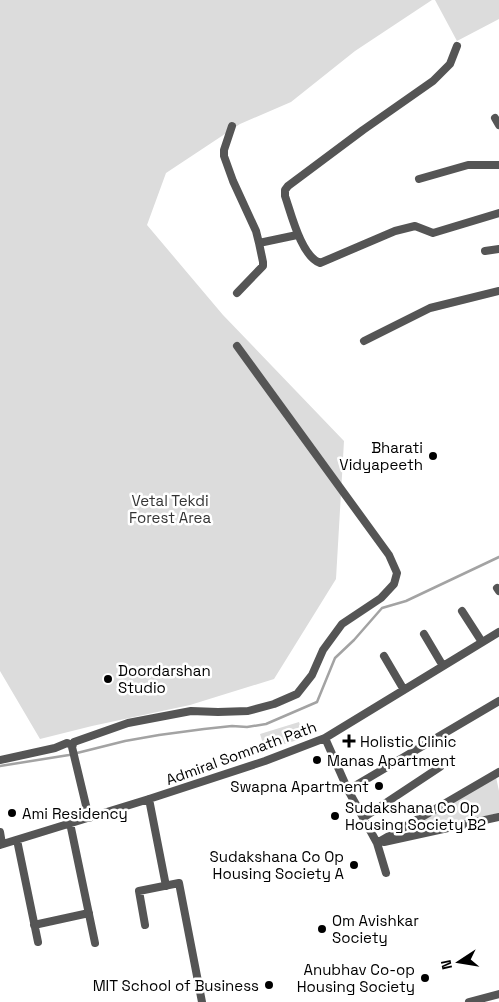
<svg xmlns="http://www.w3.org/2000/svg" width="499" height="1002" viewBox="0 0 499 1002" font-family="'Space Grotesk',sans-serif">
<style>
.green{fill:#dcdcdc}
.lines{fill:none;stroke-linecap:round;stroke-linejoin:round}
.stream{stroke:#a3a3a3;stroke-width:2.5}
.street{stroke:#555;stroke-width:8}
.poi-dot{fill:#000;stroke:#fff;stroke-width:2}
.labels{text-anchor:middle;dominant-baseline:central;stroke-width:5;stroke-linejoin:round;paint-order:stroke}
.poi-label{font-size:15px;fill:#000;stroke:#fff;text-anchor:start}
.park-label{font-size:15px;fill:#333;stroke:#fff}
.street-label{font-size:15px;fill:#000;stroke:#fff}
</style>
<rect width="100%" height="100%" fill="#fff"/>
<path class="green" d="M0,0h432l-77,51 -64,51 -51,22 -74,49 -19,52 76,90 121,126 -8,138 -62,100 -84,26 -98,21 -52,13 -40,-68z
M435,0h64v19l-42,22z
M299,722l5,16 -39,12 -5,-16z
M496,777l3,14v22l-80,18 -3,-3v-4z"/>
<g class="lines">
<path class="stream" d="M0,766l69,-11 56,-14 34,-6 45,-6 28,-3 15,1 19,-3 51,-22 18,-44 19,-18 28,-32 24,-7 93,-44"/>
<path class="street" d="M457,46l-7,18 -17,17 -70,49 -75,56 -3,4v6c6,17 16,60 35,67l75,-32 20,-5 18,7 66,-20
M495,118l4,7
M232,126l-8,24v6l9,25 23,50 3,12 38,-8
M419,179l49,-14h31
M485,251l14,-2
M237,293l26,-27v-4l-4,-19
M364,341l66,-33 69,-17
M497,588l2,3
M462,611l20,31
M424,634l19,32
M384,656l20,34
M325,738l23,52 29,53 9,30
M0,760l55,-12 12,-5 5,2
M348,790l151,-89
M149,799l17,87
M89,818l-17,-71 2,-5 54,-19 63,-12 27,1 30,-1 26,-7 23,-10 15,-19 11,-25 19,-26 39,-26 13,-14 3,-11 -8,-18 -152,-209
M363,818l77,-51
M70,823l25,120
M0,832l2,12
M17,840l21,102
M384,842l115,-25
M377,843l122,-71
M0,845l149,-46 116,-38 60,-23 174,-106
M34,925l55,-12
M145,925l-6,-34 40,-8 23,119
M469,1002l30,-8"/>
</g>
<g class="poi-dot">
<circle cx="433" cy="456" r="5"/>
<circle cx="108" cy="679" r="5"/>
<path d="M346.5 733.5h5v5h5v5h-5v5h-5v-5h-5v-5h5z"/>
<circle cx="317" cy="760" r="5"/>
<circle cx="379" cy="786" r="5"/>
<circle cx="12" cy="813" r="5"/>
<circle cx="335" cy="816" r="5"/>
<circle cx="354" cy="865" r="5"/>
<circle cx="322" cy="929" r="5"/>
<circle cx="425" cy="978" r="5"/>
<circle cx="269" cy="985" r="5"/>
</g>
<g class="labels">
<g class="poi-label">
<text x="423" y="447" text-anchor="end">Bharati<tspan x="423" dy="17">Vidyapeeth</tspan></text>
<text x="118" y="670">Doordarshan<tspan x="118" dy="17">Studio</tspan></text>
<text x="360" y="741">Holistic Clinic</text>
<text x="327" y="760">Manas Apartment</text>
<text x="369" y="786" text-anchor="end">Swapna Apartment</text>
<text x="345" y="807">Sudakshana Co Op<tspan x="345" dy="17">Housing Society B2</tspan></text>
<text x="22" y="813">Ami Residency</text>
<text x="344" y="856" text-anchor="end">Sudakshana Co Op<tspan x="344" dy="17">Housing Society A</tspan></text>
<text x="332" y="920">Om Avishkar<tspan x="332" dy="17">Society</tspan></text>
<text x="415" y="969" text-anchor="end">Anubhav Co-op<tspan x="415" dy="17">Housing Society</tspan></text>
<text x="259" y="985" text-anchor="end">MIT School of Business</text>
</g>
<g class="park-label">
<text x="170" y="500">Vetal Tekdi<tspan x="170" dy="17">Forest Area</tspan></text>
</g>
<g class="street-label">
<text transform="translate(241 753) rotate(-20)">Admiral Somnath Path</text>
</g>
</g>
<g transform="translate(459 962) rotate(258)" stroke="#ffffff" stroke-width="4" paint-order="stroke">
<path d="M0-4L9 19L0 12L-9 19Z" fill="#000000"/>
<text y="-8" font-size="14" font-weight="bold" text-anchor="middle" fill="#000000">N</text>
</g>
</svg>
